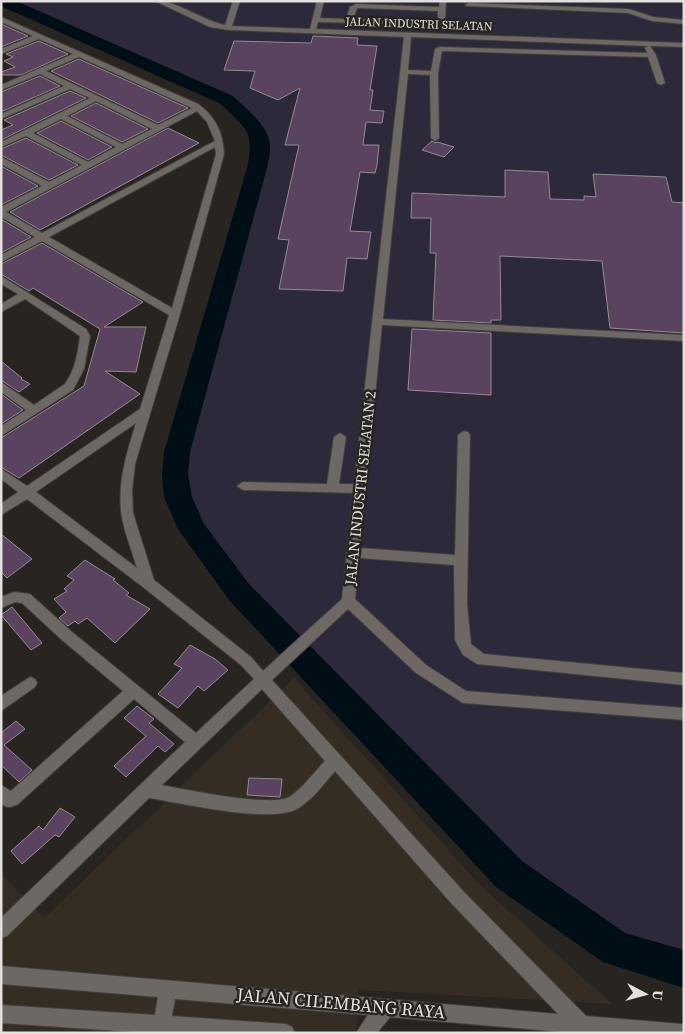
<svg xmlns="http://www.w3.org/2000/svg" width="685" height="1034" viewBox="0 0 685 1034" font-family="'Source Serif 4',serif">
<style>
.built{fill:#352c23}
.industrial{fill:#2c293a}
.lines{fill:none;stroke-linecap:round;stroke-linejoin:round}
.river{fill:#000e15;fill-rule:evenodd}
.building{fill:#5a435e;stroke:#918c91}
.minor-casing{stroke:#433f3c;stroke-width:2}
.minor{fill:#6d6863;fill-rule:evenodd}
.labels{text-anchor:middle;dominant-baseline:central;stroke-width:5;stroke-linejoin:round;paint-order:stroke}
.far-street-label{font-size:12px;fill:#e2dfdc;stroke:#28241f}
.street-label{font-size:15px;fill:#e2dfdc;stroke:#28241f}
.near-street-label{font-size:18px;fill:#e2dfdc;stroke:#28241f}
</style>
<rect width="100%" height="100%" fill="#28241f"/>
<path class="built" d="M294,678l185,206 133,120 -253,-14 -3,43h-355v-159l43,44z"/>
<path class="industrial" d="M4,1h680v968l-68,-20 -107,-75 -317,-345 -14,-32 -1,-45 84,-306 -10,-23 -17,-17 -13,-9z"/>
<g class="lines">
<path class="river" d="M1,1h15l217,95c13,13 38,31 37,52 0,7 -2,14 -3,20l-77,284 -2,22 4,23 12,27 45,60 273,277 103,72 59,17v38l-81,-26 -107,-75 -267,-287 -51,-71 -14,-32 -2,-23 2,-22 83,-284c8,-37 -1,-39 -26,-64l-220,-98z"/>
</g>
<path class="building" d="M1,24l27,12 -27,11z
M313,36l45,2 -1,7 20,1 -7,44h3l-3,20 14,1 -2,12 -16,-1 -3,23h16l-2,20 -2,8 -15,-1 -10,59 21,1 -4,27 -20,-1 -4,33 -64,-2 10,-49 -11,-1 21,-94h-14l15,-57 -22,12 -28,-12 5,-17 -31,-1 10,-29 77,2z
M39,41l29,13 -47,21h-20v-3l14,-5 -11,-6 9,-4 -7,-3z
M79,59l109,49 -30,15 -107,-52z
M40,76l20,10 -57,25 -2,-1v-18z
M70,91l16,7 -85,42v-10l12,-5 -9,-5z
M96,103l52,26 -26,13 -51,-26z
M61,121l51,26 -24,13 -51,-27z
M168,128l31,15 -159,87 -30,-18z
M26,138l52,27 -29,15 -48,-25v-6z
M432,141l3,2 2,-1 17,5 -10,10 -22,-7z
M1,166l37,20 -37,19z
M505,170l43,2 2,27 34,1v-4l12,1 -3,-23 73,3 6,25 12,1v130l-74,-5 -8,-67 -102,-5 1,64h-10v3l-58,-3 3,-67h-6l1,-35h-20l1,-25 93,4z
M1,219l30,18 -30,16z
M42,243l101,59 -39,25h42l-10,45 -31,-1 35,23 -121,84 -18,-11v-29l83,-52 16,-57 -67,-41 -4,3 -28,-17v-10z
M412,329l79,4v62l-83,-5z
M1,361l21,17 -1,1 9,5 -11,8 -18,-12z
M1,394l22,16 -22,14z
M1,534l31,25 -25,19 -6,-6z
M85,560l30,19 -2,1 16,13 -3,2 24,14 -35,34 -28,-25 -9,6 -3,-3 -7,5 -9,-8 7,-6 -12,-13 13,-8 -3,-2 10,-9 -7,-4z
M12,607l30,36 -11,7 -30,-35z
M190,645l25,14 13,11 -24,21 -6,-5 -20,22 -20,-14 24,-26 -8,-4z
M137,706l17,13 -5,4 25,21 -9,8 -7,-6 -32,31 -12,-11 32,-30 -22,-18z
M16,721l9,8 -21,16 28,25 -13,12 -18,-17v-32z
M249,778l33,1 -2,18 -33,-2z
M60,808l15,9 -16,20 -4,-2 -33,29 -11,-13 28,-25 4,4z"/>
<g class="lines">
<defs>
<path id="minor" d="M155,1c24,0 46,19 70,24l8,-24h7l-8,25 78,3 7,-28h7l-4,17 26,1 4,-12 6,-3 83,3 1,-6h6l-1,21 -5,3 -122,-3 -2,7 368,14v4l-34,-1 6,9 9,28 -4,2 -4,-2 -9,-26 -206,-6 -4,22 1,65 -4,3 -4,-3 -1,-63 -22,-1 -25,245 301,16v6l-302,-16 -22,223 95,7 3,-120 6,-4 4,1 2,3 -3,169 4,40 13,10 200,19v12l-207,-21 -14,-9 -8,-15 -1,-75 -95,-7 -4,41 71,66 40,26 218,17v12l-221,-17 -47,-30 -68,-64 -76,71 192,212 122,124 95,8 3,1v8h-111l-183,-16 -13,16h-21l12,-18 -193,-16 -3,17 114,8 6,3 3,6h-147l-147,-10v-18l154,10 3,-18 -157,-13v-18l557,48 -106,-110 -117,-133c-11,13 -24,30 -38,38 -27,15 -116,-6 -148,-11l-142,138 -6,2v-20l184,-176 -51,-43 -116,105c-6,3 -11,5 -17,-1v-18l10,6 112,-100 -61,-51 -40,-37 -7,-1 -14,6v-11l13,-5 16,2 42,38 124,101 58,-54 -13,-14 -98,-78 -116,-88 -26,16v-11l17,-12 -17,-13v-10l26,17 113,-77 29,-94 -127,-74 -41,21v-7l34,-18 -34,-20v-10l41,-21 -41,-22v-7l48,25 33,-17 -56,-29 -25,11v-5l89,-44 -20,-9 -69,30v-5l63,-28 -24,-12 -39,16v-5l72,-31 -34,-15 -38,15v-5l32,-13 -32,-14v-5l197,87c18,13 25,29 26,50l-44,160 -45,150 -3,26 1,23 21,67 97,77 12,14 79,-72 11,-106 -110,-3 -6,-4 6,-4 84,2 7,-47 6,-4 6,4 -7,47h15l50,-447 -176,-7 -18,-3zM357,8l81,3v10l-85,-2zM411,37l237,9 -3,2 2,5 -208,-6 -4,2 -4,22 -23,-1zM79,57l113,51 -34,17 -112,-54zM96,101l56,28 -30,15 -55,-28zM197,111l10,11 8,19 -173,92 -36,-21zM61,119l55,28 -28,15 -55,-29zM215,147l1,7 -44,154 -123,-71zM136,423c-9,29 -18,57 -15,88 2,19 11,39 16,57l-101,-76zM262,689l63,72c-9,9 -26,32 -38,37 -20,8 -101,-8 -125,-13z
M469,3l160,6 24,8 31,3v4l-32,-3 -24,-8 -161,-7 -2,-1z
M1,276l85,53 4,7 -6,33 -11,21 -72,46v-10l25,-16 -25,-18v-10l33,23 31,-21c10,-14 13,-31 15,-48l-55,-37 -24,13v-8l17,-10 -17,-10z
M30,677l5,2 2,4 -2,4 -34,24v-15z"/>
</defs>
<use href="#minor" class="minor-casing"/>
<use href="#minor" class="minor"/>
</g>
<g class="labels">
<g class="far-street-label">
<text transform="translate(419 24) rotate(2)">JALAN INDUSTRI SELATAN</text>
</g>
<g class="street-label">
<text transform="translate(360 488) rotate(-84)">JALAN INDUSTRI SELATAN 2</text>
</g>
<g class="near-street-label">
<text transform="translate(341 1003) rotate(5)">JALAN CILEMBANG RAYA</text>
</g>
</g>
<rect width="685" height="1034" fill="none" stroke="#e2dfdc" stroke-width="5"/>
<g transform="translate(645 994) rotate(96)" stroke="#28241f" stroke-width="4" paint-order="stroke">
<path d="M0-4L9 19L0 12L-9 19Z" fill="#e2dfdc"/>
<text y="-8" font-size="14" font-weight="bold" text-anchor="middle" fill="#e2dfdc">U</text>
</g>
</svg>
